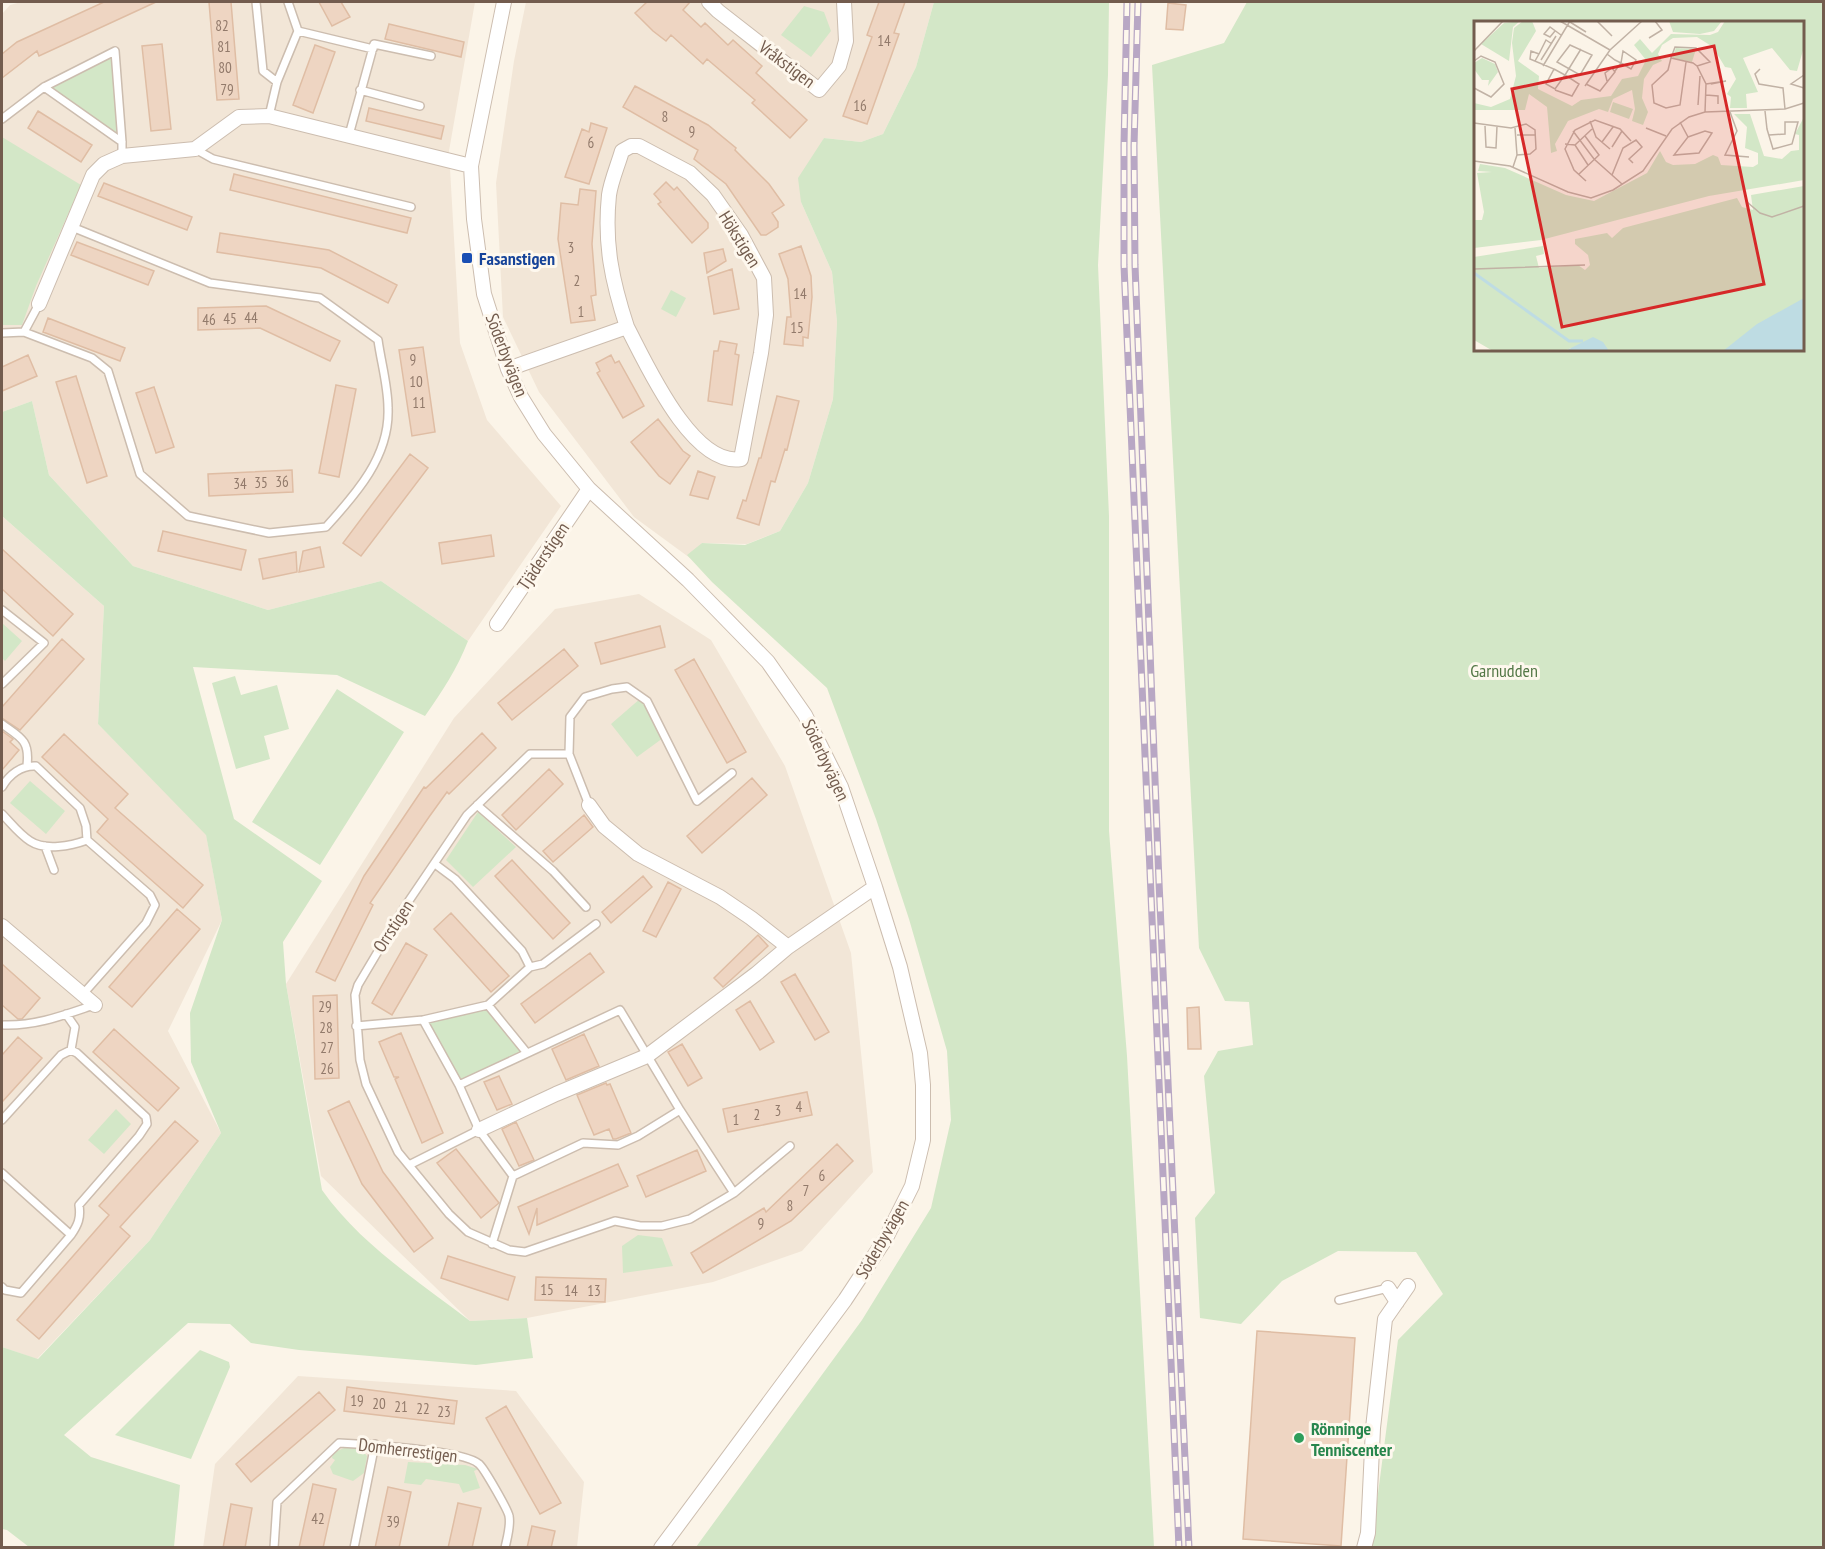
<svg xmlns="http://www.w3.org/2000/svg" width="1825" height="1549" viewBox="0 0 1825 1549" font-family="'PT Sans Narrow',sans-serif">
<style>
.residential{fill:#f2e6d7}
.green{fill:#d3e7c7;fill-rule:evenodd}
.building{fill:#eed5c2;stroke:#dfbda4;stroke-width:1.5}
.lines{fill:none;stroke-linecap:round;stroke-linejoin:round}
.service-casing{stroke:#ccbdaf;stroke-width:10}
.minor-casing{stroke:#ccbdaf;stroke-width:16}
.service{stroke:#fff;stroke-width:7}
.minor{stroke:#fff;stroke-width:14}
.rail-casing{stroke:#b8a7c4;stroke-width:7}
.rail{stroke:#fef8ee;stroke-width:4.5;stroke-dasharray:14;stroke-linecap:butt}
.transit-dot{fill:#1a4fb4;stroke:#fef8ee;stroke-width:2}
.leisure-dot{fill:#2e9e5b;stroke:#fef8ee;stroke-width:2}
.labels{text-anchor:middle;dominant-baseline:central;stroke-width:6;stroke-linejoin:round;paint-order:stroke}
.number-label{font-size:15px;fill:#927a6b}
.street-label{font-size:18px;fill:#735c4e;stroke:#fef8ee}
.transit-label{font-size:18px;font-weight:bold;fill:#164399;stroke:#fef8ee;text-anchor:start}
.park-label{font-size:18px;fill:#547847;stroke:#fef8ee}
.leisure-label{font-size:18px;font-weight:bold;fill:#27864d;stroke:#fef8ee;text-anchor:start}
.inset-river{fill:none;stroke:#bedce3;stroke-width:3}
.inset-road{fill:none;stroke:#c1b2a5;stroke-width:1.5}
.view{fill:#d62828;fill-opacity:0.15;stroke:#d62828;stroke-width:3}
.inset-edge{fill:none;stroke:#735c4e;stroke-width:3}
</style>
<rect width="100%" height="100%" fill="#fbf4e8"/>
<path class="residential" d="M21,2h454l-26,149 11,192 27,77 74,86 -93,135 -87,-60 -113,29 -135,-44 -84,-91 -17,-74 -30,11v-398l8,-9z
M526,2h408l-18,65 -33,67 -22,8 -37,-4 -23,64 31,70 5,50 -4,77 -25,84 -28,48 -33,13 -45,-1 -12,15 -56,-41 -95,-125 -36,-75 -7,-134 18,-122z
M2,516l102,90 -6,118 108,110 16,86 -54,111 53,102 -71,107 -113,119 -35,-12z
M639,594l72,46 74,126 66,187 22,219 -71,79 -89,31 -186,36 -57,3 -149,-145 -35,-192 168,-266 101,-109z
M298,1376l218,15 68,91 -7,65 -374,1 12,-84z"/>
<path class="green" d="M934,2h175l-1,73 -10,190 11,251v315l18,225 27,491h-458l166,-227 69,-112 20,-88 -4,-69 -38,-132 -33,-100 -49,-131 -115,-106 -25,-27 15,-12 43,2 35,-14 28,-48 25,-84 4,-77 -5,-50 -31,-70 -3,-24 26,-40 37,4 22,-8 33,-67z
M1247,2h576v1545h-452l27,-207 45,-46 -27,-42 -78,-1 -56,30 -41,43 -41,-6 -5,-100 20,-25 -11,-117 14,-25 35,-6 -4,-43 -24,-1 -26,-53 -47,-883 72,-22zM1476,22h326v328h-326z
M804,6l20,6 7,19 -20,26 -30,-22z
M115,51l7,91 -78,-55z
M2,137l79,48 -45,101 -14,39h-20z
M671,290l15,8 -10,19 -15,-8z
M32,401l17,74 84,91 135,44 113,-29 87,60c-11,28 -26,51 -43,75l-88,-41 -144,-8 41,152 88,62 -39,61 3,42 36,206c38,54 96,91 148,131l57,-3 6,40 -57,7 -177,-15 -48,-7 -21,-19 -42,-1 -124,112 27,22 89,28 -6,62h-145l-22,-17 -5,-1v-182l36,12 112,-119 71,-107 -30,-71 -1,-49 32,-93 -16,-85 -108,-111 6,-118 -102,-90v-104z
M2,623l20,18 -17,20 -3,-3z
M235,676l6,19 36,-10 12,44 -25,7 6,23 -34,10 -24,-86z
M337,689l67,43 -84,133 -68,-43z
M641,698l22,40 -26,19 -26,-33z
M30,781l35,30 -19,23 -36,-31z
M478,812l38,35 -43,40 -27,-27z
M488,1005l39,48 -68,32 -36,-65z
M116,1109l15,15 -27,30 -16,-14z
M638,1235l24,3 11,28 -50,7 -1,-27z
M200,1350l29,12 1,5 -39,92 -76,-24z
M346,1447c9,-1 15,1 21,9l-3,17 -11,8 -20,-7 -3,-7 5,-7 -3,-2 1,-5z
M408,1462l57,3 13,4 -4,2 6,17 -17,5 -4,-9 -33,-5 -5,6 -17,-2z"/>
<path class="building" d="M104,2h52l-117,54 -2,-5 -35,27v-24l15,-12z
M209,2h22l8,97 -22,1z
M319,2h22l9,15 -18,9z
M647,2h43l-7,8 18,17 4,-4 23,22 5,-5 29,26 -6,7 51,47 -17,18 -38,-35 3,-3 -48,-41 -4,5 -32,-29 -5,6 -13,-10 -18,-18z
M879,2h26l-11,31 5,1 -32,90 -24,-8 29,-79 -5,-2z
M1168,3l18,2 -3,25 -17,-1z
M389,24l75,18 -3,15 -76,-18z
M162,44l9,85 -20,2 -9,-85z
M315,45l20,7 -22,61 -20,-8z
M635,86l73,39 28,23 -1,2 34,34 15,21 -12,8 6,9v5l-12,8h-5l-35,-51 -32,-25 4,-9 -75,-43z
M369,108l75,18 -3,13 -75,-18z
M38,111l54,34 -11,17 -53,-34z
M591,123l16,5 -18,56 -24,-7 17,-48 7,3z
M234,174l177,44 -4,15 -177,-43z
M666,182l8,8 3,-3 31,36v5l-16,15 -34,-39 3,-2 -7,-8z
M104,183l88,34 -5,13 -89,-34z
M580,189l16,2 -4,53 4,51 -5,1 4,24 -24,3 -13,-84 3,-36 17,2z
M220,233l109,17 68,35 -9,18 -67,-35 -104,-16z
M77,242l77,29 -6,14 -77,-30z
M801,246l10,30 1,21 -4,41 -5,-1v9l-19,-2 3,-27h4l-3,-38 -9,-25z
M723,249l3,12 -19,12 -3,-20z
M732,269l7,40 -25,5 -6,-37z
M266,306l74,35 -10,20 -70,-33 -62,2v-22z
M48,318l77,30 -5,13 -77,-29z
M720,341l17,3 -2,10 4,1 -7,50 -24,-4 6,-50h4z
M423,347l12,85 -23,4 -13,-86z
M28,355l9,21 -35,15v-24z
M611,355l4,8 4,-2 25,45 -21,12 -26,-45 3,-2 -4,-8z
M76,376l31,100 -20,7 -31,-101z
M336,385l20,4 -17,88 -20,-4z
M154,387l20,60 -18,6 -20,-60z
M777,396l22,5 -12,49 -2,-1 -10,33 -4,-1 -12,44 -22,-7 6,-18 3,1 13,-43h2z
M658,419l25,32 7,5 -20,28 -11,-8 -28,-34z
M410,454l18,14 -67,88 -18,-13z
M292,470l1,22 -84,4 -1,-22z
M698,471l17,6 -7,22 -18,-4z
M163,531l83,19 -5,20 -83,-19z
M491,535l3,21 -52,8 -3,-21z
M320,547l4,20 -25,5 4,-21z
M2,549l71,65 -20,22 -51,-47z
M296,552l1,20 -34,7 -4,-20z
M660,626l5,21 -64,17 -6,-21z
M62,639l22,20 -64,71 -18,-12v-11z
M564,649l14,17 -66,54 -14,-17z
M694,659l52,93 -19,11 -52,-93z
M2,731l11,8 -3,3 9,8 -17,20z
M482,733l14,15 -47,46 -2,-2 -18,25 -59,86 3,2 -38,76 -19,-9 48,-96 60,-89 2,1z
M64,734l64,60 -13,14 88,77 -20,23 -86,-76 11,-13 -66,-62z
M549,769l14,15 -47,46 -14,-15z
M752,778l15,17 -65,58 -15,-17z
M584,815l9,12 -40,35 -10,-11z
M512,860l58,63 -17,16 -58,-63z
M643,876l9,11 -41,36 -9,-11z
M668,882l13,7 -25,48 -13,-6z
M177,909l23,20 -68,78 -23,-20z
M451,913l58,63 -18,16 -57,-63z
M758,935l10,11 -45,41 -9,-9z
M406,943l21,12 -35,60 -20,-12z
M590,953l14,19 -69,51 -14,-19z
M2,964l38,34 -18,21h-4l-16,-14z
M795,974l34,58 -14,8 -34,-58z
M337,995l2,83 -24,1 -2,-83z
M750,1001l24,41 -14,8 -24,-40z
M1199,1007l2,42h-13l-1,-41z
M114,1029l65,59 -21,23 -65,-59z
M401,1033l42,100 -21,10 -27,-64 4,-2h-5l-15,-35z
M584,1034l15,32 -33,14 -14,-31z
M18,1037l24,21 -40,44v-47z
M682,1044l20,34 -14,8 -20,-34z
M499,1076l13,28 -15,6 -13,-28z
M606,1083l1,2 3,-1 21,49 -15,6h-3l-4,-10 -15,6 -17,-40z
M807,1092l5,23 -84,17 -5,-23z
M349,1101l34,71 50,66 -19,14 -52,-68 -34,-73z
M175,1121l23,20 -78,86 10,9 -91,103 -22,-19 92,-105 -10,-9z
M516,1122l18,38 -15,6 -17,-37z
M837,1144l16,17 -62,60 -88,52 -12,-20 73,-45 2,4z
M456,1149l43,54 -18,15 -44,-55z
M697,1150l9,21 -60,26 -9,-21z
M618,1164l10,22 -91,39v-17l-8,26 -11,-27z
M448,1256l67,21 -7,23 -67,-22z
M536,1277l70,2 -1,23 -70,-2z
M1257,1331l98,7 -14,208 -98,-7z
M347,1387l110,14 -3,23 -110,-13z
M319,1392l16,18 -84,72 -15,-18z
M506,1406l55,97 -21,11 -54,-96z
M313,1484l23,5 -13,59h-24z
M388,1487l23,5 -12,56h-24z
M458,1503l23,5 -9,40h-24z
M231,1504l21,4 -7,40h-22z
M532,1526l23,5 -4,17h-24z"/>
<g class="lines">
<defs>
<path id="service" d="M256,2l7,69 14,11
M298,31l75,18
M44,87l78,55
M360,90l60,16
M269,116l8,-34 21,-51 -10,-29
M2,119l42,-32 71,-36 7,91v14
M349,135l25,-91 57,12
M195,149l18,10 198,48
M39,304l-15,28 68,26 16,13 32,103 48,42 81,17 57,-6c30,-33 64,-71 62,-119 0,-22 -7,-46 -10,-68l-58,-42 -110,-15 -138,-56
M2,333l22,-1
M2,610l42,33 -42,41
M2,724c18,13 28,16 25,41
M569,754h-39l-63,61 -65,96 -44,74 -3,10 5,65 6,24 32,68 51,62 19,18 41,18 16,2 90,-31 25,5h22l28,-7 44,-26 56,-47
M2,787c7,-12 19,-22 34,-21l44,42 6,18 1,14 63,55 5,10 -9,18 -63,71
M477,805l76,66 33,36
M589,805l-20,-51 1,-37 15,-20 27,-8 15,-2 20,14 50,100 35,-28
M2,814c8,8 17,20 28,27 15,10 41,5 57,-1
M45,846l9,24
M435,864l20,15 67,72 8,16
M488,1005l39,48
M66,1014l9,13 -4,23
M423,1020l36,65 20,45 34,46
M4,1025c32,1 60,-10 90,-20
M356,1026l67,-6 65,-15 42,-38 13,-3 53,-40
M459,1085l161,-75 60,100 54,83
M2,1120l59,-65 10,-5 6,3 69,64 1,7 -8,12 -60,69c2,13 -1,20 -8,30
M409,1165l70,-35
M2,1173l69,62 -50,58 -16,-3 -3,-3
M492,1244l21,-68 70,-33 35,2 20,-9 42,-26
M1339,1300l49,-12
M274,1548l3,-46 62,-59c25,1 125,7 140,21 5,4 29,46 30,52 2,10 -2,22 -4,32
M354,1548l21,-104"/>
<path id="minor" d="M504,2l-33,164 3,53 10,75 24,75 13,28 23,37 45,55 99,91 80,82 37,53 36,72 34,100 25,80 20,86 3,32v55l-11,46 -26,52 -41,62 -184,248
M709,2l9,9 101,79 20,-24 7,-25 -2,-39
M39,304l54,-129 11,-11 18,-8 73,-7 44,-32 30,-1 202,50
M508,369l119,-42c19,36 65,140 114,132l20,-106 5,-38 -2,-37 -23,-43 -28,-40 -23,-22 -51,-27h-8l-9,5c-4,14 -11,30 -13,44 -5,49 3,86 18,132
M497,624l92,-135
M589,805l15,21 34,28 82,43 31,21 37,29
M2,926l93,79
M479,1130l77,-36 91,-38 109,-82 32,-27 87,-60
M1388,1288l9,14
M1364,1548l4,-15 5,-105 12,-109 23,-33"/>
</defs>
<use href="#service" class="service-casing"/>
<use href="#minor" class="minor-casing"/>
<use href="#service" class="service"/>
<use href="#minor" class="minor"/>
<defs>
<path id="rail" d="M1127,2l-3,143v120l55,1283
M1138,2l-4,144 1,119 24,617 30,666"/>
</defs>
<use href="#rail" class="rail-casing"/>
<use href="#rail" class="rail"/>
</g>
<rect class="transit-dot" x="461" y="252" width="12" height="12" rx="3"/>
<circle class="leisure-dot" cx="1299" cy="1438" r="6"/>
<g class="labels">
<g class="number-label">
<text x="222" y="25">82</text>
<text x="884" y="40">14</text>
<text x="224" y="46">81</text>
<text x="225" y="67">80</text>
<text x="227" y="89">79</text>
<text x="860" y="105">16</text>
<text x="665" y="116">8</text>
<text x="692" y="131">9</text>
<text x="591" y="142">6</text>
<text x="571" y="247">3</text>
<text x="577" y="280">2</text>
<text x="800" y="293">14</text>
<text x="581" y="311">1</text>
<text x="251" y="317">44</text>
<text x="230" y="318">45</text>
<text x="209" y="319">46</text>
<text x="797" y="327">15</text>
<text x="413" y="359">9</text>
<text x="416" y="381">10</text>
<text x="419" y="402">11</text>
<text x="282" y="481">36</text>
<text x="261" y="482">35</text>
<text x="240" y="483">34</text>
<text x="325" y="1006">29</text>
<text x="326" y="1027">28</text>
<text x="327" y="1047">27</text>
<text x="327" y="1068">26</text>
<text x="799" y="1106">4</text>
<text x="778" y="1110">3</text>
<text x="757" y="1114">2</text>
<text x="736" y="1119">1</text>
<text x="822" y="1175">6</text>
<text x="806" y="1190">7</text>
<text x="790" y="1205">8</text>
<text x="761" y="1223">9</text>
<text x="547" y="1289">15</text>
<text x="571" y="1290">14</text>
<text x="594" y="1290">13</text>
<text x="357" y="1400">19</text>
<text x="379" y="1403">20</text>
<text x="401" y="1406">21</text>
<text x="423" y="1408">22</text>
<text x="444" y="1411">23</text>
<text x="318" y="1518">42</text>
<text x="393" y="1521">39</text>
</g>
<g class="street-label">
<text transform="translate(787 64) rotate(37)">Vråkstigen</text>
<text transform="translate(740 239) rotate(58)">Hökstigen</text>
<text transform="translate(507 355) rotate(69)">Söderbyvägen</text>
<text transform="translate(543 556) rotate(-56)">Tjäderstigen</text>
<text transform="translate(826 760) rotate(65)">Söderbyvägen</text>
<text transform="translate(393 926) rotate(-57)">Orrstigen</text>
<text transform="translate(882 1239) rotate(-60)">Söderbyvägen</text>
<text transform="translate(408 1450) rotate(7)">Domherrestigen</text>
</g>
<g class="transit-label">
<text x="479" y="258">Fasanstigen</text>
</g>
<g class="park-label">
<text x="1504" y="670">Garnudden</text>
</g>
<g class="leisure-label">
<text x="1311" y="1428">Rönninge<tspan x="1311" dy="21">Tenniscenter</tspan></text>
</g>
</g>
<g transform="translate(1474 21)">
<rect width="330" height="330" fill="#fbf4e8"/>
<path d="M46,0l-7,6 -4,34 -28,-17 23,-21zM49,0h9l4,10 -18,30 21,15 -1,13 34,17 9,-6 30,-4 11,-17 16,-3 8,-16 -12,-15 6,-6 12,14 19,-19 39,1 8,-3 7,-11h79v26l-7,24 -7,-1 -18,-22 -29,10 15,34 -12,2 1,14h-17l1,-11 -4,-3 9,-15 -5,-11 -6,-1 -12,-20 -16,-10 -24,1 -11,7 -4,9 4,7 -9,4 -9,14 -2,19 6,14 -5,13 -11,-4 3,-12 -3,-19 -19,9 -5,13 -9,-3 -31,12 -13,23 2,7 -6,2 -4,-46 -18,-13 -4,16h-51v-7l17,4 19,-8 6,-23 -4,-33 2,-15zM195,0h53l-8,10 -14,3 -27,-2zM202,27l20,1 -4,13 -20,-4zM8,37l13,6 3,8 -10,14 1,-6h-7l-8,-11v-6zM139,81l20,7 -4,10 -19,-7zM260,93h16l14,42 18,3 9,-8 8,-1v-15l-4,-1 9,-17v63l-95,16 -168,44 -67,8v-28h8l2,-8 -7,-39 15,-1 -14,-1 2,-7 25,4 61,27 28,6 53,-28 13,-22 6,11 7,3 22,-1 18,-9 5,2 3,8 32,2 5,-3v-11l-13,-5 2,-21zM330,165v151l-24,14h-206l-3,-3 -6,3h-72l-19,-11v-83l69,-11 1,8 -8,2 3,12 39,-3 7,5 5,-5 -2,-10 -13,-11v-5l32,-6 5,5 11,-10 114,-30 5,9 11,3 -2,-15z" fill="#d3e7c7"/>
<path d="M330,277v53h-81l34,-27zM119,316l10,5 6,9h-44z" fill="#bedce3"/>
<path class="inset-river" d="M0,252l95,68h14"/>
<path class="inset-road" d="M86,0l50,29M123,0l15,15M96,1l16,10M81,10l-5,6 -6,-3 6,-7 11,8M175,17l13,-8 -7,-9M96,24l22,10 -12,20 -23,-13zM0,30l29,-30M65,33l7,-14 6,4M133,33l8,6 6,3 10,6 5,-9 -13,-9 -2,12 -6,8M197,37l4,-11 21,1 14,14 -13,4M67,39l15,-24M0,40l7,-5 14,6 9,22 -13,13 -17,-9M61,40l4,-7 -8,-3 -1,8 24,10 -8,15 9,5 10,-14 -11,-6M212,41l-6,43 -14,3 -12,-5 -2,-18 16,-15 3,-12 22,5 4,3 9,18 -1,28M69,45l27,-45M286,48l-5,5 4,10 24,4 2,21M330,54l-13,9 13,4M112,63l14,7 15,-19 -3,-4 -7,5 2,8M232,63l20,-3 -15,3M111,65l25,-36 32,-29M81,69l17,6 7,-12 -14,-9 16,-26M232,74l12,1v8M224,84l2,-29M291,90l2,18 6,20 19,-5 6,-22h-13v12l-16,1M256,91l7,19 -12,24 24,2M116,100l6,16 14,12M206,101l8,15 -14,18 25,-2 13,-20 -7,-2 -17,6M0,102l37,5 15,-4 9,6 1,19 -6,5 -13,1M11,105l1,21 10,1 1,-22M172,107l20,8M99,110l21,28 28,25M43,114h19M128,121l11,-15M91,123l10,1 13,20M101,124l17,-16M138,126l10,-16M0,140l36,5 58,26 23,6 22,-8 30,-19 29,-42 17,-12 16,-5 80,-3 19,-6M39,146l4,-12 -2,-27M105,153l20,-19 -14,-19M138,154l11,-27 13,-8 6,7 -13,12 4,4M112,160l-12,-11 -9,-21 10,-19 20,-10 25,9 11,12M273,181l13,11 12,4 32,-11M0,248l111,-4"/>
<path class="view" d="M240,25l50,238 -202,43 -50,-238z"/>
<rect width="330" height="330" class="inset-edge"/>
</g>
<rect width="1825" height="1549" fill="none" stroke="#735c4e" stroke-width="6"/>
</svg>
